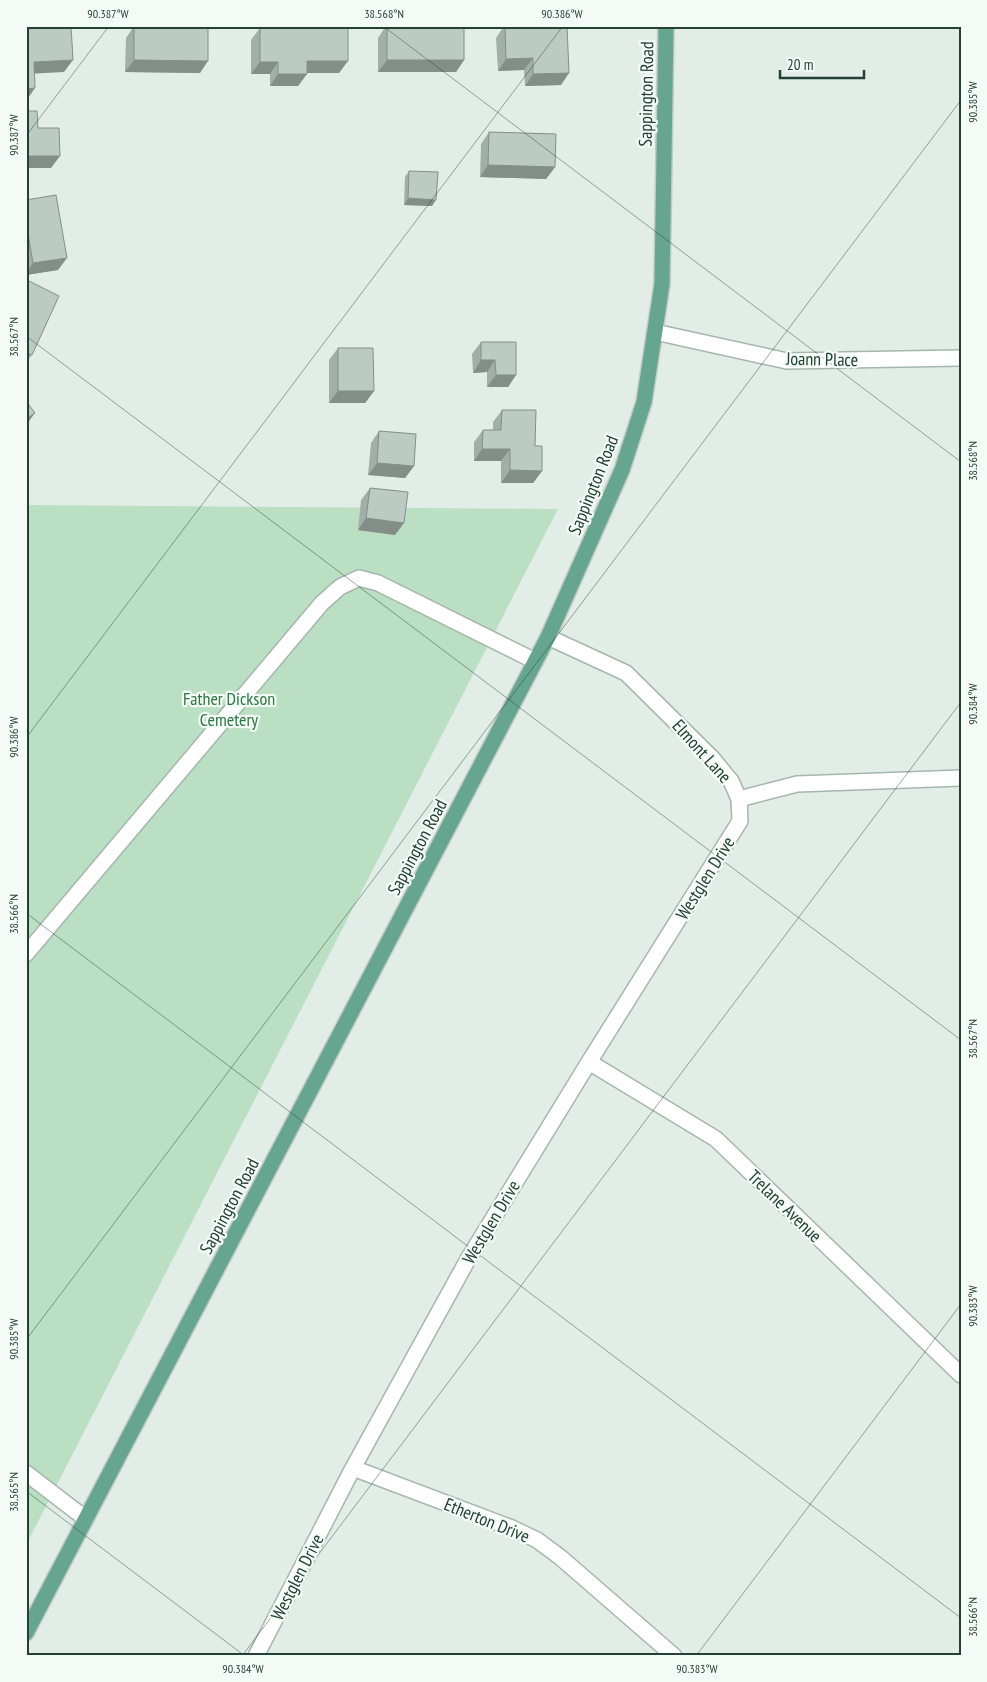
<svg xmlns="http://www.w3.org/2000/svg" width="987" height="1682" viewBox="0 0 987 1682" font-family="'PT Sans Narrow',sans-serif">
<style>
.green{fill:#bbdfc2}
.lines{fill:none;stroke-linecap:round;stroke-linejoin:round}
.minor-casing{stroke:#a5b6af;stroke-width:18}
.major-casing{stroke:#c1cac6;stroke-width:18}
.minor{stroke:#fff;stroke-width:15}
.major{stroke:#66a590;stroke-width:15}
.wall{fill:#a1afa8}
.shaded-wall{fill:#838e88}
.building{fill:#bbcbc3;stroke:#838e88}
.ticks{fill:none;stroke:#224035;stroke-width:1;stroke-opacity:0.45}
.labels{text-anchor:middle;dominant-baseline:central;stroke-width:4.5;stroke-linejoin:round;paint-order:stroke}
.street-label{font-size:18px;fill:#224035;stroke:#f4faf6}
.park-label{font-size:18px;fill:#2a7842;stroke:#f4faf6}
.neatline{fill:none;stroke:#224035;stroke-width:2}
.ticks-label{font-size:12px;text-anchor:middle;fill:#224035}
</style>
<rect width="100%" height="100%" fill="#e3ede8"/>
<path class="green" d="M26,505l532,4 -532,1036z"/>
<g class="lines">
<defs>
<path id="minor" d="M655,332l132,29 174,-3
M548,637l78,36 86,85 19,23 8,18 58,-15 164,-6
M26,954l296,-351 18,-16 19,-9 19,5 157,78
M589,1062l127,77 245,236
M353,1468l159,60 25,12 23,17 114,99
M26,1473l60,46
M256,1656l97,-188 114,-207 122,-199 151,-241 -1,-22"/>
<path id="major" d="M26,1633l522,-996 74,-167 22,-68 18,-118 4,-258"/>
</defs>
<use href="#minor" class="minor-casing"/>
<use href="#major" class="major-casing"/>
<use href="#minor" class="minor"/>
<use href="#major" class="major"/>
</g>
<path class="wall" d="M134,26h74l-8,47 -75,-1 1,-34z
M386,26h78v34l-8,12h-78v-34z
M504,26h63l-6,59 -36,1 -1,-16 -26,1 -2,-33z
M260,28l79,45h-32l-9,13h-28v-12h-19v-34z
M489,132l66,35 -9,12 -66,-2 1,-33z
M409,171l23,35 -28,-1 1,-28z
M26,200l32,70 -32,5z
M29,281l3,74 -6,7v-77z
M481,342l35,33 -8,12h-21v-15l-14,1 -1,-19z
M338,348l36,43 -9,12h-36v-43z
M502,410l33,36 7,25 -9,12h-32v-22h-27v-19l9,-12h10v-8z
M379,431l35,35 -9,12 -37,-3 3,-32z
M370,488l25,47 -37,-5 3,-30z"/>
<path class="shaded-wall" d="M533,58l-9,12 -26,1 8,-12z
M73,60l-9,12 -38,2 8,-12z
M134,60l74,1 -8,12 -75,-1z
M387,60h77l-8,12h-78z
M307,61h41l-9,12h-41z
M260,62h18l-8,12h-19z
M569,73l-8,12 -36,1 8,-12z
M278,74h29l-9,12h-28z
M35,88l-9,13v-12z
M26,156h34l-9,12h-25z
M488,165l67,2 -9,12 -66,-2z
M408,198l28,2 -4,6 -28,-1z
M67,258l-9,12 -32,5v-2l7,-10z
M481,360h14l-8,12 -14,1z
M496,375h20l-8,12h-21z
M338,391h36l-9,12h-36z
M35,413l-9,12v-6z
M482,449h28l-9,12h-27z
M377,463l37,3 -9,12 -37,-3z
M510,470l32,1 -9,12h-32z
M366,518l38,5 -9,12 -37,-5z"/>
<path class="building" d="M26,26h45l2,34 -39,2 1,26 -9,1z
M134,26h74v35l-74,-1z
M387,26h77v34h-77z
M505,26h62l2,47 -36,1v-16l-27,1z
M260,28h88v33h-41v13h-29v-12h-18z
M26,111h11l1,17h21l1,28h-34z
M489,132l67,2 -1,33 -67,-2z
M409,171l29,1 -2,28 -28,-2z
M56,195l11,63 -34,5 -7,-41v-22z
M29,281l30,15 -27,59 -6,-3v-66z
M481,342h35v33h-20l-1,-15h-14z
M338,348h35l1,43h-36z
M26,401l9,12 -9,6z
M502,410h34l-1,36h7v25l-32,-1v-21h-28l1,-19h18z
M379,431l37,3 -2,32 -37,-3z
M370,488l38,4 -4,31 -38,-5z"/>
<path class="ticks" d="M383,26l578,436M26,136l83,-110M26,336l935,704M26,738l537,-712M26,913l935,705M26,1340l935,-1240M26,1491l219,165M242,1656l719,-954M696,1656l265,-352"/>
<g class="labels">
<g class="street-label">
<text transform="translate(646 94) rotate(-89)">Sappington Road</text>
<text transform="translate(822 359) rotate(1)">Joann Place</text>
<text transform="translate(593 485) rotate(-68)">Sappington Road</text>
<text transform="translate(702 751) rotate(48)">Elmont Lane</text>
<text transform="translate(417 847) rotate(-62)">Sappington Road</text>
<text transform="translate(705 878) rotate(-58)">Westglen Drive</text>
<text transform="translate(229 1206) rotate(-62)">Sappington Road</text>
<text transform="translate(785 1206) rotate(44)">Trelane Avenue</text>
<text transform="translate(491 1222) rotate(-59)">Westglen Drive</text>
<text transform="translate(487 1520) rotate(22)">Etherton Drive</text>
<text transform="translate(297 1577) rotate(-63)">Westglen Drive</text>
</g>
<g class="park-label">
<text x="229" y="698">Father Dickson<tspan x="229" dy="21">Cemetery</tspan></text>
</g>
</g>
<rect width="987" height="1682" fill="none" stroke="#f4faf6" stroke-width="55"/>
<path d="M780 70v8h84v-8" fill="none" stroke="#224035" stroke-width="2.5"/>
<text x="787" y="70" font-size="15" fill="#224035" stroke="#f4faf6" stroke-width="4" paint-order="stroke">20 m</text>
<rect x="28" y="28" width="932" height="1626" class="neatline"/>
<g class="ticks-label">
<text x="108" y="18">90.387°W</text>
<text x="384" y="18">38.568°N</text>
<text x="562" y="18">90.386°W</text>
<text transform="translate(973 102) rotate(-90)" y="4">90.385°W</text>
<text transform="translate(14 135) rotate(-90)" y="4">90.387°W</text>
<text transform="translate(14 337) rotate(-90)" y="4">38.567°N</text>
<text transform="translate(973 461) rotate(-90)" y="4">38.568°N</text>
<text transform="translate(973 704) rotate(-90)" y="4">90.384°W</text>
<text transform="translate(14 737) rotate(-90)" y="4">90.386°W</text>
<text transform="translate(14 914) rotate(-90)" y="4">38.566°N</text>
<text transform="translate(973 1039) rotate(-90)" y="4">38.567°N</text>
<text transform="translate(973 1306) rotate(-90)" y="4">90.383°W</text>
<text transform="translate(14 1339) rotate(-90)" y="4">90.385°W</text>
<text transform="translate(14 1492) rotate(-90)" y="4">38.565°N</text>
<text transform="translate(973 1617) rotate(-90)" y="4">38.566°N</text>
<text x="243" y="1673">90.384°W</text>
<text x="697" y="1673">90.383°W</text>
</g>
</svg>
